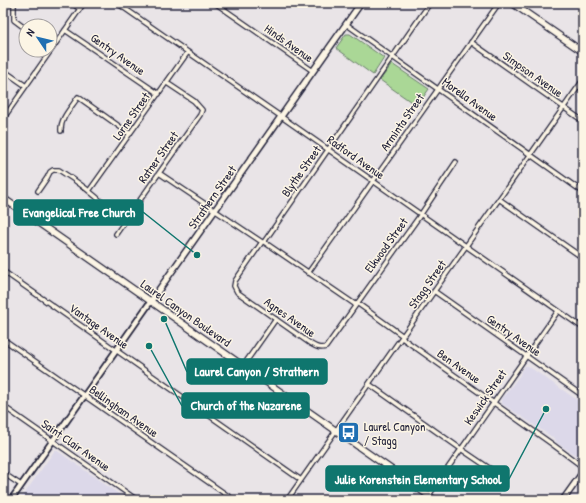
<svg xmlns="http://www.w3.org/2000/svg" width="586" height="503" viewBox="0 0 586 503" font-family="'Patrick Hand',sans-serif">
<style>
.built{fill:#dcd8e9}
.green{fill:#aad796;stroke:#667c68}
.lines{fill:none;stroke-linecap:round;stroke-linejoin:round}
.minor-casing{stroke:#22223b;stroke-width:6}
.tertiary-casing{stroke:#22223b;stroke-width:8}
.secondary-casing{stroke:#22223b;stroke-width:8}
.primary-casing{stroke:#22223b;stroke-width:8}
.minor{stroke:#fcf5e5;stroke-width:3.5}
.tertiary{stroke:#fcf5e5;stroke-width:4.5}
.secondary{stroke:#fcf5e5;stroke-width:5}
.primary{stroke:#fcf5e5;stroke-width:5.5}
.labels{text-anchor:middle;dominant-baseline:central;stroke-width:3;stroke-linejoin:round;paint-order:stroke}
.street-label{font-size:12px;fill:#22223b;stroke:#fcf5e5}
.poi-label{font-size:12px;fill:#22223b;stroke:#fcf5e5;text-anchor:start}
.leader{fill:none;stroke:#0f766e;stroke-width:1.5}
.callout-dot{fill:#0f766e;stroke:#fcf5e5;stroke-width:1.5}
.callout{fill:#0f766e;stroke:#0f766e;stroke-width:1.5}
.callout-label{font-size:13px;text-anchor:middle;font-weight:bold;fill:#fff}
</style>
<rect width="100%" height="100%" fill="#e9e4e7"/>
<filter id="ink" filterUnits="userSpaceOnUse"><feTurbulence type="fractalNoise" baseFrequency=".025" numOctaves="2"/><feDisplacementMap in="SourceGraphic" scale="8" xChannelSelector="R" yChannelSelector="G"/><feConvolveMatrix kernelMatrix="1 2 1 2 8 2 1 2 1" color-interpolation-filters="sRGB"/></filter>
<g filter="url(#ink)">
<path class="built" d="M525,366h3l55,38v53l-3,1 -23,-15 -2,-4 -54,-36v-3l19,-25 1,-4z
M55,450h1l64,45 -2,5h-98z"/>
<path class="green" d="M346,34h4l34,24 -11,17 -37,-27z
M392,64l37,25 -12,17 -37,-26z"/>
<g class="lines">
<defs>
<path id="minor" d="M14,3v17l12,9
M72,3l8,6
M117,3l169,117 297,208
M215,3l98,68
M430,3l-166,239h-2l-27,39 -1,5 3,6 74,52c5,3 9,5 15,3l95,-133 35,-52
M346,24l237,168
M65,30l94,64
M471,42l112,79
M3,70l23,16
M3,119l81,-116
M61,131c-1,-13 11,-24 17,-34l52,37
M159,173l103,69
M38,191l9,-13 3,-6 3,-2h6c16,10 33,22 47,36
M89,191l99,-139
M499,199l84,59
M116,234l84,-119 2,-5 -8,-9 -27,-18
M264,242l92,63
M3,271l298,209
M308,273l191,-270
M434,291l149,105
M357,303l46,33
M402,338l150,106 31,23
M3,339l231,161
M243,366l33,-47
M369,384l92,65 31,21
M3,406l134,94
M3,473l18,12
M429,495l129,-184
M124,500l4,-6
M287,500l296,-420"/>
<path id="tertiary" d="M11,500l140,-199"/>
<path id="secondary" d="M151,301l210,-298
M563,500l20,-28"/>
<path id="primary" d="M512,3l71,49
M3,198l432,302"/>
</defs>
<use href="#minor" class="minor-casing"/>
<use href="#tertiary" class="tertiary-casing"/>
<use href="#secondary" class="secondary-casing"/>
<use href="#primary" class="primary-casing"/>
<use href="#minor" class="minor"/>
<use href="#tertiary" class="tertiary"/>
<use href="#secondary" class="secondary"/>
<use href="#primary" class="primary"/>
</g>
</g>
<defs>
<symbol id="bus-square" viewBox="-11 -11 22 22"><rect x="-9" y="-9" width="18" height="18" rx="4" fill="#1f6fb2" stroke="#fcf5e5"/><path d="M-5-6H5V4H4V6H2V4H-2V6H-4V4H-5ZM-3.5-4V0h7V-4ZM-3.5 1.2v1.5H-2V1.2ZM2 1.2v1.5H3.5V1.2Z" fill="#fff"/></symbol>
</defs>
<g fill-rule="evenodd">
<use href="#bus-square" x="336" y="420" width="25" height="25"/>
</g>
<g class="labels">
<g class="street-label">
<text transform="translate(289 43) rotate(35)">Hinds Avenue</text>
<text transform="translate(118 54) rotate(35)">Gentry Avenue</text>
<text transform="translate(533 74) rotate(35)">Simpson Avenue</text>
<text transform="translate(470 99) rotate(36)">Morella Avenue</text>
<text transform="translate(131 116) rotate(-55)">Lorne Street</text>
<text transform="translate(402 122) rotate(-55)">Arminta Street</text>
<text transform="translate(158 157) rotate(-55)">Ratner Street</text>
<text transform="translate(356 157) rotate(35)">Radford Avenue</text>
<text transform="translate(301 171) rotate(-55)">Blythe Street</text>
<text transform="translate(212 197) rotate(-55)">Strathern Street</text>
<text transform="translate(386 245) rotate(-54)">Elkwood Street</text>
<text transform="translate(427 284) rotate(-55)">Stagg Street</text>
<text transform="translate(186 313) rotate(35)">Laurel Canyon Boulevard</text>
<text transform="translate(290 317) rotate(35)">Agnes Avenue</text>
<text transform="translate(99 326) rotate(35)">Vantage Avenue</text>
<text transform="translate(514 335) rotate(35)">Gentry Avenue</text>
<text transform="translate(459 366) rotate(35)">Ben Avenue</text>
<text transform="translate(485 397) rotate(-55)">Keswick Street</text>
<text transform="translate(124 411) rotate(35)">Bellingham Avenue</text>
<text transform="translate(76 445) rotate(35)">Saint Clair Avenue</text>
</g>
<g class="poi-label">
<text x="364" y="426">Laurel Canyon<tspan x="364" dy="14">/ Stagg</tspan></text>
</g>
</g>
<path class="leader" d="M197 255L143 212M164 319L187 372M149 346L182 406M546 409L509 479"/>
<g class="callout-dot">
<circle cx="197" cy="255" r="4"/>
<circle cx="164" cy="319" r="4"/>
<circle cx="149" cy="346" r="4"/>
<circle cx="546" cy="409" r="4"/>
</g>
<g class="callout">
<rect x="14" y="200" width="129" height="25" rx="4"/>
<rect x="187" y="359" width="140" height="25" rx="4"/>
<rect x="182" y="393" width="127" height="25" rx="4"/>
<rect x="326" y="466" width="183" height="25" rx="4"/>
</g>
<g class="callout-label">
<text x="79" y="217">Evangelical Free Church</text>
<text x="257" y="376">Laurel Canyon / Strathern</text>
<text x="246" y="410">Church of the Nazarene</text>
<text x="418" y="484">Julie Korenstein Elementary School</text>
</g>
<rect width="586" height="503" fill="none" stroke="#fcf5e5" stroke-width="16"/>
<rect x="8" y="8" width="570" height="487" fill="none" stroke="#22223b" stroke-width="1.5" filter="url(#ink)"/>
<g transform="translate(38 38) rotate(305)"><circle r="19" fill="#fcf5e5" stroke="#a5a1a1"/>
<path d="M0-3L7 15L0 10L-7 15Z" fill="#1f6fb2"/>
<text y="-6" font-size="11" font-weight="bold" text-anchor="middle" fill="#22223b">N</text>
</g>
</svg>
